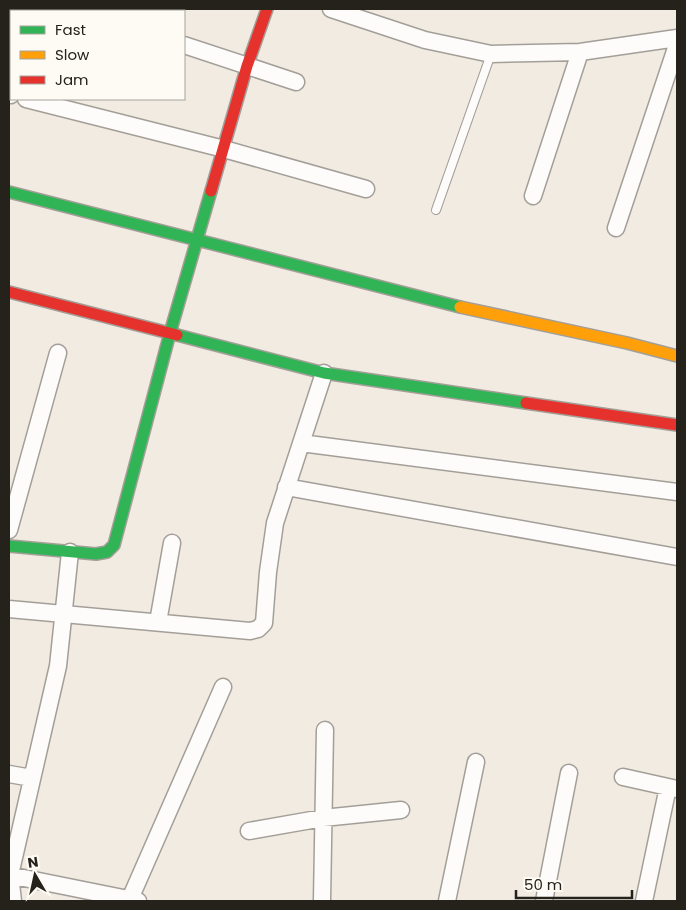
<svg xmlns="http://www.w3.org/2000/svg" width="686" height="910" viewBox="0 0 686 910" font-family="Poppins,sans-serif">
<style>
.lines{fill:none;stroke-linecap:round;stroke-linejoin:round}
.lane-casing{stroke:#a39f98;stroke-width:10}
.street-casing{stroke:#a39f98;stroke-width:19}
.fast-casing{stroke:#a39f98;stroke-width:14}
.slow-casing{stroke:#a39f98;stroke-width:14}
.jam-casing{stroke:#a39f98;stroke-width:14}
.lane{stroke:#fdfcfb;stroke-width:8}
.street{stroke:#fdfcfb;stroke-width:16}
.fast{stroke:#30b455;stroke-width:11}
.slow{stroke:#ff9f0a;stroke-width:11}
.jam{stroke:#e5322d;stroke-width:11}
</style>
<rect width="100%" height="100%" fill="#f1ebe2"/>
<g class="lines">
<defs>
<path id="lane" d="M436,210l55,-156"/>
<path id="street" d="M74,9l8,2
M331,9l94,31 66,14 89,-2 97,-14
M184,45l112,37
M9,94l2,1
M26,99l198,50 142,40
M533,196l47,-144
M616,228l61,-183
M301,443l376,49
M286,487l391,70
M9,530l49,-177
M9,609l241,22 8,-2 6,-6 4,-51 7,-49 49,-150
M158,622l14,-79
M9,774l23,4
M623,777l54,12
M249,831l74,-13 78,-8
M9,875l129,26
M130,899l93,-212
M13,901l-3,-26 48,-209 12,-114
M322,901l3,-171
M447,901l29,-139
M544,901l25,-128
M644,901l24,-114"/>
<path id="fast" d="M9,192l451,115
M177,335l147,38 202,30
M9,546l87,8 11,-2 7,-7 56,-212 41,-142"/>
<path id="slow" d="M460,307l167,36 50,13"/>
<path id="jam" d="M211,191l36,-125 20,-57
M9,292l168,43
M526,403l151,22"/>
</defs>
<use href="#lane" class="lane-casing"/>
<use href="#street" class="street-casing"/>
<use href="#fast" class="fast-casing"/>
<use href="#slow" class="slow-casing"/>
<use href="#jam" class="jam-casing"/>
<use href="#lane" class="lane"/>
<use href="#street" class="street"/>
<use href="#fast" class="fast"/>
<use href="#slow" class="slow"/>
<use href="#jam" class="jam"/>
</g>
<rect width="686" height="910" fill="none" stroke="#25211b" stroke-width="20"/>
<rect x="10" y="10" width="175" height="90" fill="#fefaf4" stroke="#a7a39d"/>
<rect x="20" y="26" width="25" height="8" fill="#30b455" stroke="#a7a39d"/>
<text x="55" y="35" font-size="15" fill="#25211b">Fast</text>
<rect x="20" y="51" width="25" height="8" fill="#ff9f0a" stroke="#a7a39d"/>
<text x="55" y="60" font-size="15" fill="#25211b">Slow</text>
<rect x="20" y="76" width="25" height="8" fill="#e5322d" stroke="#a7a39d"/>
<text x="55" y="85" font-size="15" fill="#25211b">Jam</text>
<g transform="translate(35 875) rotate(351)" stroke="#fefaf4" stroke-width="4" paint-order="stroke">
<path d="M0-4L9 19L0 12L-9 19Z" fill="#25211b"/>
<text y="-8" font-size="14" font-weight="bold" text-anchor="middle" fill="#25211b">N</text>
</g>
<path d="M516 890v8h116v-8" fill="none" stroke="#25211b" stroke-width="2.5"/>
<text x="524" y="890" font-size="15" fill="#25211b" stroke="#fefaf4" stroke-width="4" paint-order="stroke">50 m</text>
</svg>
